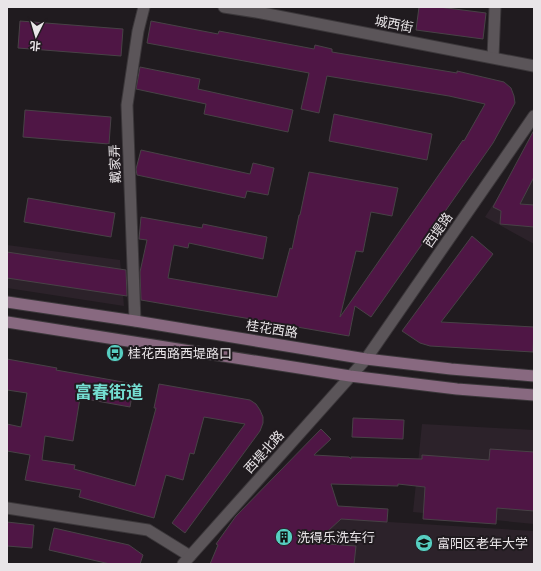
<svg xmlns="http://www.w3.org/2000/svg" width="541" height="571" viewBox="0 0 541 571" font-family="'Asap Condensed','Noto Sans SC',sans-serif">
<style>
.built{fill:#2c222a}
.building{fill:#4f1645;stroke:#484246}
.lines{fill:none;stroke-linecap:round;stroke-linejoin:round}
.minor-casing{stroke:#3b373a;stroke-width:13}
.tertiary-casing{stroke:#3b373a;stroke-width:13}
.secondary-casing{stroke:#3b373a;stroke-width:13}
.minor{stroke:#5b5559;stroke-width:11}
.tertiary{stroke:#5b5559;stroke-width:11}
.secondary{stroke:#886980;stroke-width:11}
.labels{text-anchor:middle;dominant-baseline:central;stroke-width:4;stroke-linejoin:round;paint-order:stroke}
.street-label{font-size:13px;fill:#e9e5e8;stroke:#201b1f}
.poi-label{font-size:13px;fill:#e9e5e8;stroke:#201b1f;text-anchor:start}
.district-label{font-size:17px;font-weight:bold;fill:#75ded2;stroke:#201b1f}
</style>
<rect width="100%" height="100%" fill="#201b1f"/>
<path class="built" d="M534,141v103l-49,-27z
M7,245l113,15 4,46 -117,-18z
M422,424l112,6v94l-121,-12z
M341,519l193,12v33h-234l1,-8z"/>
<path class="building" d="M419,7h20l47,6 -3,26 -67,-9z
M20,21l103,8 -2,27 -103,-8z
M151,21l67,13 1,-3 95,18 1,-4 17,4v3l125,21v-2l47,11 7,6 3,8 1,7 -22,40 -122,174 -16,-11 -6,30 -208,-36 -1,-28 7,-32 -8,-1 2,-22 61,11 1,-4 64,13 -4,22 -74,-16 -1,5 -14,-3 -6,33 109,19 13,-49 2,1 7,-34h1l9,-43 89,16 -6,28 -21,-4 -8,40 -7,-1 -16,66 123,-177 1,1 21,-37 -36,-8 -122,-20 -8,37 -18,-4 8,-36 -162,-30z
M140,67l60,12 -2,10 95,21 -5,22 -84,-18 2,-10 -70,-15z
M25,110l86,7 -2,27 -86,-7z
M334,114l98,20 -5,26 -98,-19z
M534,130v47l-14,27 14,1v22l-34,-3 1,-13 -8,-4z
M141,150l109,24 3,-11 21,5 -6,27 -21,-4 -2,7 -108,-23 -1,-6z
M28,198l87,15 -4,24 -87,-15z
M472,236l21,18 -52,68 93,5 -1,25 -103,-6 -10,-3 -18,-12z
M7,252l119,18 1,26 -120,-18z
M7,359l50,9 -1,2 78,14 -4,23 -50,-9 -7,43 -28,-5 -3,24 33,5 -1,4 61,17 21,-78h-2l5,-24 91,16 6,4 4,6 3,7v6l-3,8 -75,102 -13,-10 73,-99 -41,-7 -10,37 -4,-1 -7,27 -17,-5 -12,43 -75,-21 2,-7 -56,-10 5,-25 -23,-4v-27l14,3 6,-34 -20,-3z
M353,418l51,2 -1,19 -51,-2z
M321,429l10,10 -17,16 35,2 2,2v-2l71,2v-4l67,5 1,-11 44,3v59l-37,-3 -1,16 -73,-5 2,-32 -27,-3v2l-67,-2 7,22 50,3 -1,13 -46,-3 -26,24 41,3 -2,18h-144l8,-19 -2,-1 20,-28z
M7,522l27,3 -2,23 -25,-2z
M54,528l75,17 14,10 -3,9h-30l-61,-14z"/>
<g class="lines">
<defs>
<path id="minor" d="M493,57l2,-50
M135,321l-8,-216 11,-74 6,-24
M7,508l141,22 42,26"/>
<path id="tertiary" d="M224,7l38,6 272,53
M183,564l183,-205 168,-243"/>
<path id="secondary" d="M7,302l128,19 231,38 85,10 83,7
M7,322l343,54 107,13 77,6"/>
</defs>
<use href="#minor" class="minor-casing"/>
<use href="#tertiary" class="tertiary-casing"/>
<use href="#secondary" class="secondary-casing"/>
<use href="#minor" class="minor"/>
<use href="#tertiary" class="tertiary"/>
<use href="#secondary" class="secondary"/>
</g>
<defs>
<symbol id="bus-disc" viewBox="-11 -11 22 22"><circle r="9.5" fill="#57cec1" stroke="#201b1f"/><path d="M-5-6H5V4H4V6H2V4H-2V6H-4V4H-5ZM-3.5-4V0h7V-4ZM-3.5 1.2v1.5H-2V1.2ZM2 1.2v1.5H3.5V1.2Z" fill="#111"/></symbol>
<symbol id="building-disc" viewBox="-11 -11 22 22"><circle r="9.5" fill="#57cec1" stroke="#201b1f"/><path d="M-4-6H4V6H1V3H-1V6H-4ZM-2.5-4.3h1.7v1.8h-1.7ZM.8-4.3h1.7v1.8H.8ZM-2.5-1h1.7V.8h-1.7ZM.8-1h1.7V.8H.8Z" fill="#111"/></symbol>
<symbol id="university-disc" viewBox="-11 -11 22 22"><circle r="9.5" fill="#57cec1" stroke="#201b1f"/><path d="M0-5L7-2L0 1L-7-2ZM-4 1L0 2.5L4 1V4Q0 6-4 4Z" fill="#111"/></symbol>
</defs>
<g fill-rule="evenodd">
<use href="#bus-disc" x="105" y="343" width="20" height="20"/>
<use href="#building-disc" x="274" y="527" width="20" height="20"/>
<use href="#university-disc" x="414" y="533" width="20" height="20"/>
</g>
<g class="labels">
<g class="street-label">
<text transform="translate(394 24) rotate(11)">城西街</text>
<text transform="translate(115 164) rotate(-92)">戴家弄</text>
<text transform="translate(438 230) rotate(-55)">西堤路</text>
<text transform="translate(272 329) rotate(9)">桂花西路</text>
<text transform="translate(264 452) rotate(-48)">西堤北路</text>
</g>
<g class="poi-label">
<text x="128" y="353">桂花西路西堤路口</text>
<text x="297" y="537">洗得乐洗车行</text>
<text x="437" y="543">富阳区老年大学</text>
</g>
<g class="district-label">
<text x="109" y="392">富春街道</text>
</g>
</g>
<rect width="541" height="571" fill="none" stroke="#e9e5e8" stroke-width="16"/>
<g transform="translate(36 36) rotate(185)" stroke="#201b1f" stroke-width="3" paint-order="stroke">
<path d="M0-3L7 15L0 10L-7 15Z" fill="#e9e5e8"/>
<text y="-6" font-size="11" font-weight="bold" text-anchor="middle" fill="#e9e5e8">北</text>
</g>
</svg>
